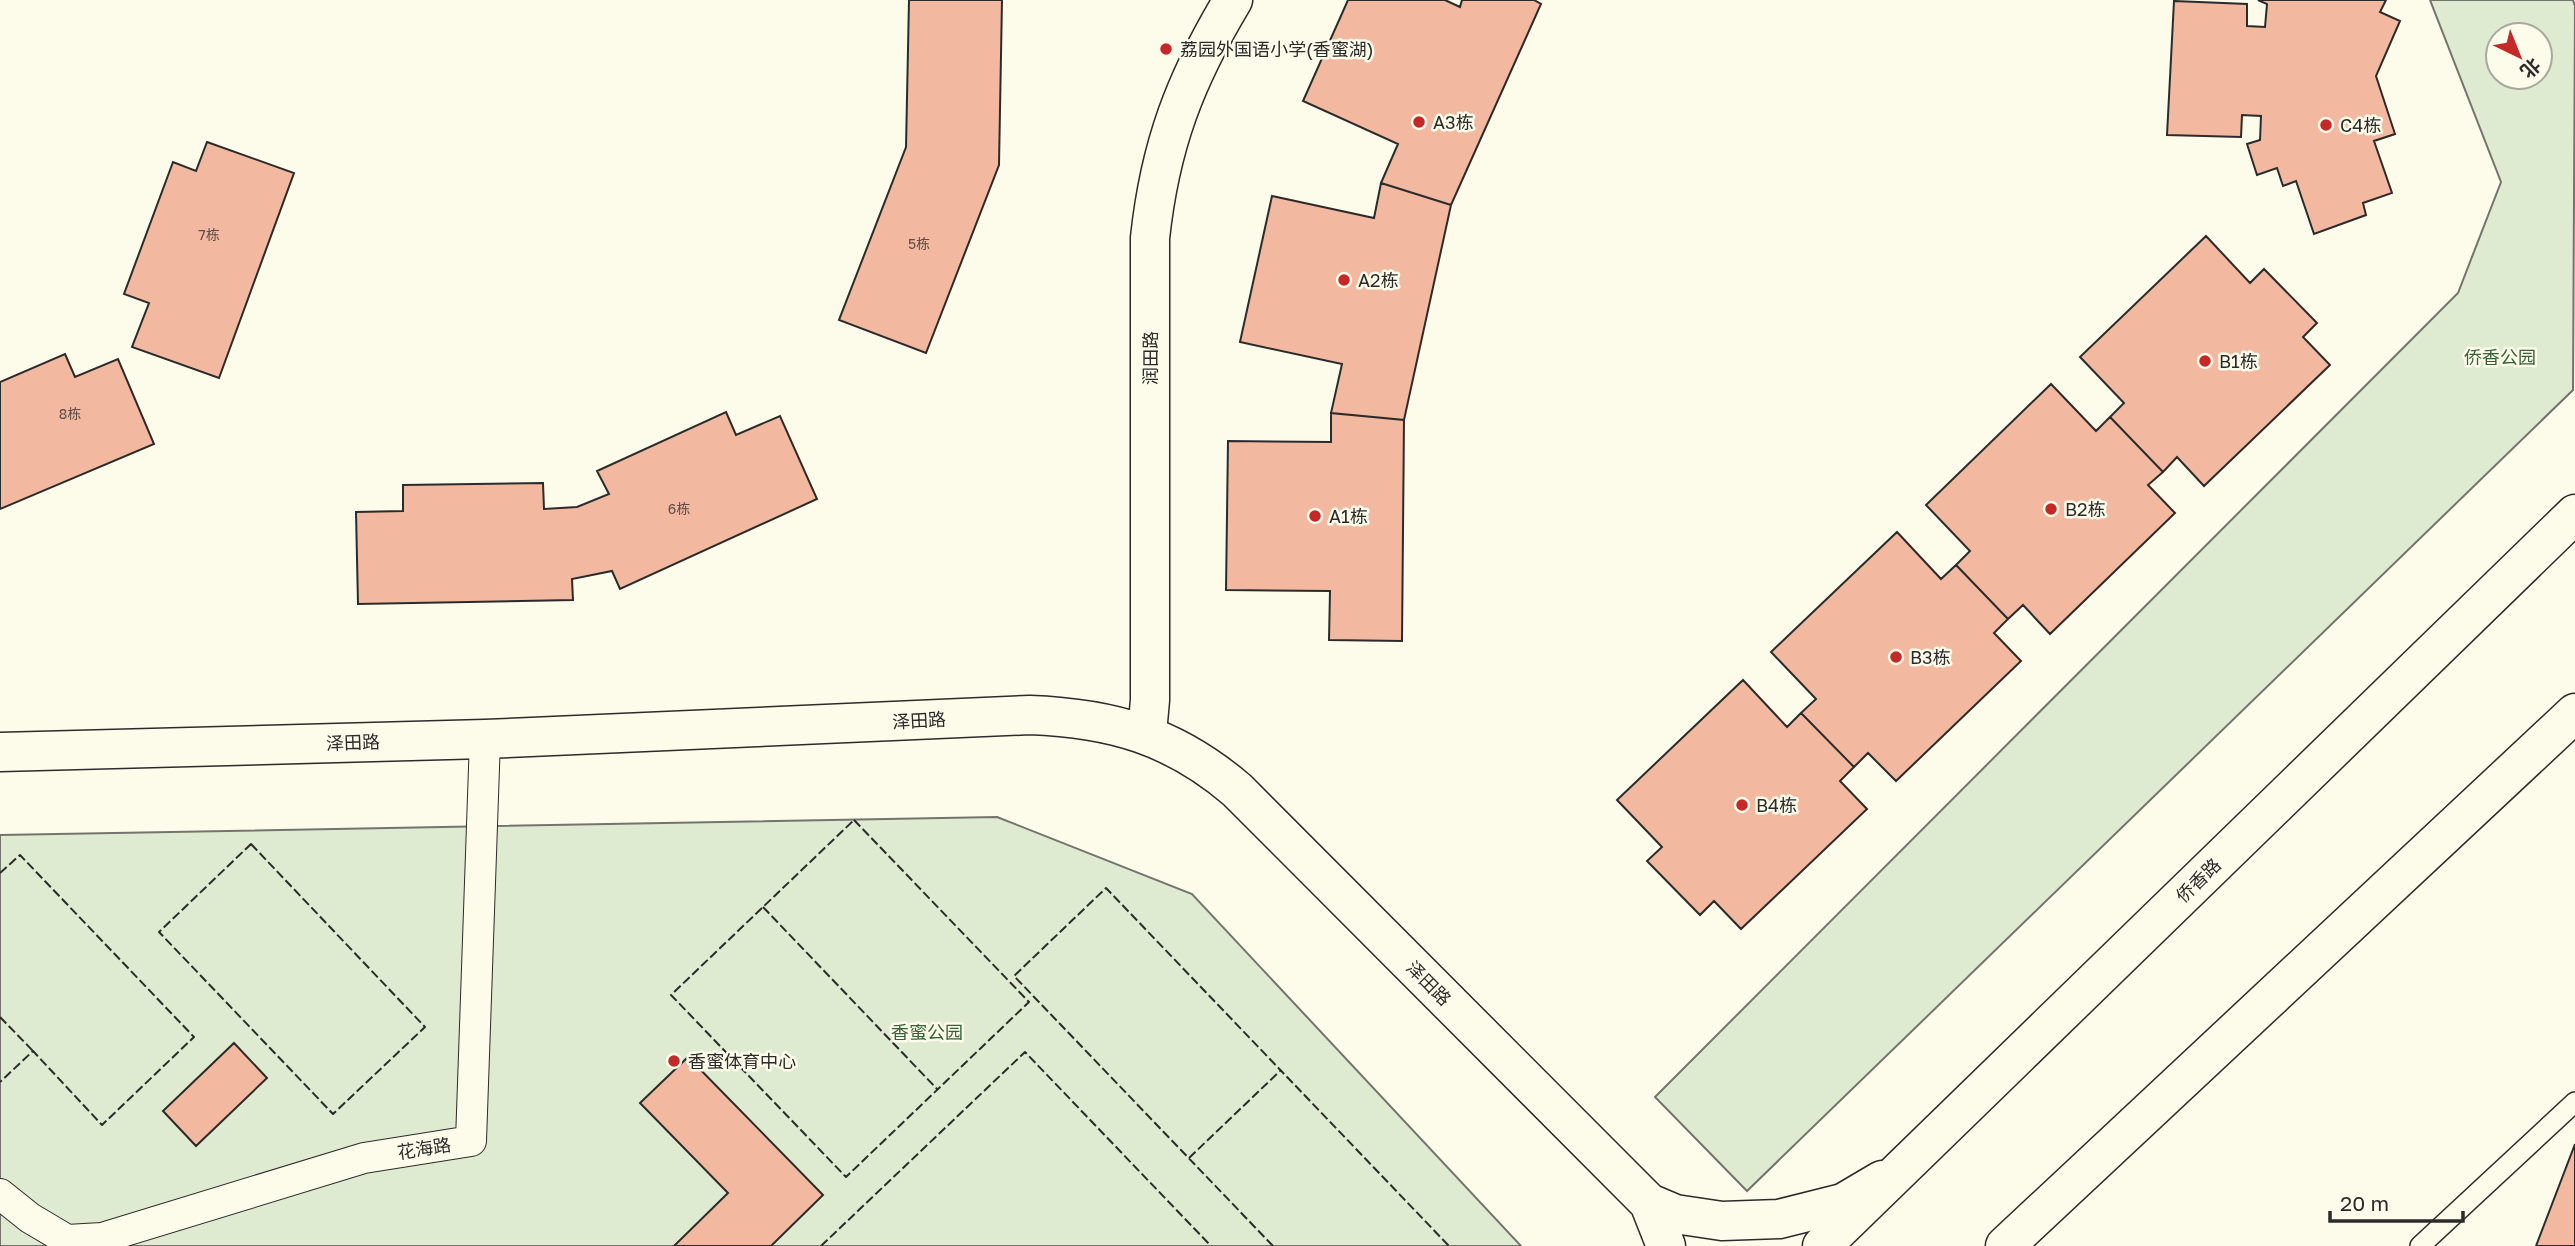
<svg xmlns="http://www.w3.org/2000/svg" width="2575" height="1246" viewBox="0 0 2575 1246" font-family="'Golos Text','Noto Sans SC',sans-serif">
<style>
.green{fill:#deebd1;stroke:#74746e;stroke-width:2;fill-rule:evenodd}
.building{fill:#f2b8a0;stroke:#2b2b2b;stroke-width:2}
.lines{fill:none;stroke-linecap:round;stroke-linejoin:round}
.service-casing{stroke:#2b2b2b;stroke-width:22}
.pedestrian-casing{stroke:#2b2b2b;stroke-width:32}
.minor-casing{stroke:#2b2b2b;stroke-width:41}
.primary-casing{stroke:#2b2b2b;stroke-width:41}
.service{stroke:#fdfbea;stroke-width:19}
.pedestrian{stroke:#fdfbea;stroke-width:30}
.minor{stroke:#fdfbea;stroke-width:38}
.primary{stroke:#fdfbea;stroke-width:38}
.fence{stroke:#2b2b2b;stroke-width:2;stroke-dasharray:9 3.5;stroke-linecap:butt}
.poi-dot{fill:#c62828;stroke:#fdfbea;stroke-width:2.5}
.labels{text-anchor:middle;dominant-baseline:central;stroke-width:5;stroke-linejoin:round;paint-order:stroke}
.number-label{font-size:14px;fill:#5d4e48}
.poi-label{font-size:18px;fill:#2b2b2b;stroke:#fdfbea;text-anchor:start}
.park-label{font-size:18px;fill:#34623c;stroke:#fdfbea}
.street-label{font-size:18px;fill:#2b2b2b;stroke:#fdfbea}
</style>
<rect width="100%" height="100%" fill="#fdfbea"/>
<path class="green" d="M2430,0h143l2,6 -2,384 -826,801 -92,-94 803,-804 43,-111zM2498,35h42v42h-42z
M997,817l195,77 329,352h-1521v-411z"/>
<path class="building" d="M909,0h93l-3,165 -73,188 -87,-33 67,-173z
M1348,0h97l15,7 2,-7h72l7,4 -90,201 -70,-22 17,-39 -95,-43z
M2258,0h128l-6,12 20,9 -24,55 19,58 -21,7 18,52 -29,10 3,12 -52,19 -18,-53 -13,5 -6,-18 -20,7 -10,-31 13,-4 1,-24 -19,-1 -1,22 -74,-2 7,-134 73,3v22l18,1 2,-23z
M207,142l87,31 -75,205 -87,-31 17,-44 -25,-9 49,-132 23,9z
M1381,183l70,22 -47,215 -73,-7 11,-49 -102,-22 32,-146 102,22z
M2206,236l44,47 14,-14 53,54 -14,14 27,28 -126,121 -27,-29 -14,15 -53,-55 14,-14 -44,-46z
M65,354l10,23 43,-18 36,85 -154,65v-127z
M2051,384l45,47 14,-14 53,55 -15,13 27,28 -125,121 -27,-29 -15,14 -52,-54 14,-14 -44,-46z
M726,412l10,23 44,-19 37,83 -197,90 -8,-18 -40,8 1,21 -215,4 -2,-92 47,-1v-26l140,-2 1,26 33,-2 32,-13 -12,-23z
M1331,413l73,7 -2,221 -73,-1 1,-49 -104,-1 2,-149 103,1z
M1897,532l44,47 15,-14 52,54 -14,14 27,28 -125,120 -28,-28 -14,14 -53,-54 15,-14 -45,-47z
M1743,680l44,47 14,-14 53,54 -14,14 27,28 -126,120 -27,-28 -14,14 -53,-54 15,-14 -45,-47z
M234,1043l33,35 -71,68 -33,-35z
M688,1057l135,138 -52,51h-97l54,-53 -88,-90z
M2575,1144v102h-39z"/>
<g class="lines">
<defs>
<path id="service" d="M2420,1246l155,-144"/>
<path id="pedestrian" d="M0,1194l30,24 37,22 35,-2 262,-80 107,-17 14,-402"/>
<path id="minor" d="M1147,733l3,-33v-462c10,-93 35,-158 83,-238
M0,752l485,-13 545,-24c82,3 144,21 207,75l412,413 26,11 47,7 57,-2 64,-16 39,-23
M1649,1203l17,43"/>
<path id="primary" d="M1822,1246l753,-732
M2005,1246l570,-533"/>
</defs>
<use href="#service" class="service-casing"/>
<use href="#pedestrian" class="pedestrian-casing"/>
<use href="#minor" class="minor-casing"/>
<use href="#primary" class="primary-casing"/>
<use href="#service" class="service"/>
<use href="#pedestrian" class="pedestrian"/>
<use href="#minor" class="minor"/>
<use href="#primary" class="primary"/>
<path class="fence" d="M854,820l175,182 -183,175 -175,-182z
M251,844l174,183 -92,87 -174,-182z
M0,873l20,-18 174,182 -92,88 -69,-74 -33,31
M763,907l175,183
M0,1017l33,34
M1189,1158l92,-88
M821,1246l204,-194 186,194
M1273,1246l-259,-270 92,-88 343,358"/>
</g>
<g class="poi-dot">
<circle cx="1166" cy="49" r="7"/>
<circle cx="1419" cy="122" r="7"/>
<circle cx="2326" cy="125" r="7"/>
<circle cx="1344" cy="280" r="7"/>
<circle cx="2205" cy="361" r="7"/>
<circle cx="2051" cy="509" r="7"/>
<circle cx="1315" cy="516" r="7"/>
<circle cx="1896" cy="657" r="7"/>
<circle cx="1742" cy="805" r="7"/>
<circle cx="674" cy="1061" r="7"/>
</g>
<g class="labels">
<g class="number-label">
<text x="209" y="234">7栋</text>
<text x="919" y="243">5栋</text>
<text x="70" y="413">8栋</text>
<text x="679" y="508">6栋</text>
</g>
<g class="poi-label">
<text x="1180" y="49">荔园外国语小学(香蜜湖)</text>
<text x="1433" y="122">A3栋</text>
<text x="2340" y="125">C4栋</text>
<text x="1358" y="280">A2栋</text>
<text x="2219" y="361">B1栋</text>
<text x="2065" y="509">B2栋</text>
<text x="1329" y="516">A1栋</text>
<text x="1910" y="657">B3栋</text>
<text x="1756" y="805">B4栋</text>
<text x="688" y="1061">香蜜体育中心</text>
</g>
<g class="park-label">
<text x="2500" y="357">侨香公园</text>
<text x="927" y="1032">香蜜公园</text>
</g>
<g class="street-label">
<text transform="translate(1150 358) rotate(-90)">润田路</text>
<text transform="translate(919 720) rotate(-3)">泽田路</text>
<text transform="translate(353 742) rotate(-2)">泽田路</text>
<text transform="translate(2198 880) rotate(-44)">侨香路</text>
<text transform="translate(1429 983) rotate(45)">泽田路</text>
<text transform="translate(424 1148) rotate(-9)">花海路</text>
</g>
</g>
<g transform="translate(2519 56) rotate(137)"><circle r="33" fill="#fdfbea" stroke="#a9a89e" stroke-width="2"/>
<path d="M0-5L12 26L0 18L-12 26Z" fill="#c62828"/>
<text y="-10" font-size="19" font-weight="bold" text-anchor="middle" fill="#2b2b2b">北</text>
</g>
<path d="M2330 1211v10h133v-10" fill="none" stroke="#2b2b2b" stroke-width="3.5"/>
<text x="2340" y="1211" font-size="21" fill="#2b2b2b" stroke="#fdfbea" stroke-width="5" paint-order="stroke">20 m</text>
</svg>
